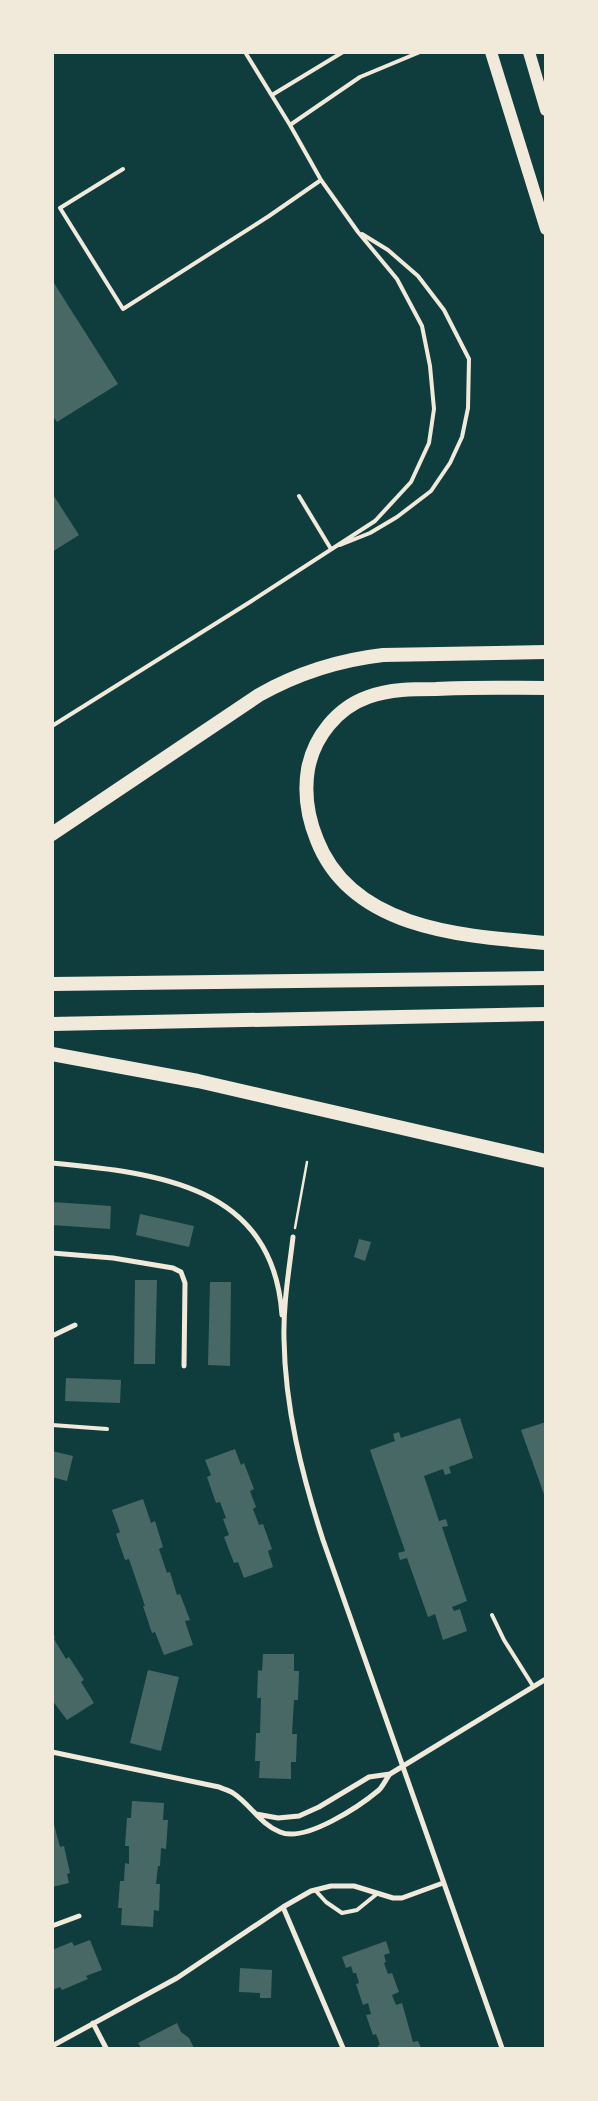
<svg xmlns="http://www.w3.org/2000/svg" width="598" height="2101" viewBox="0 0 598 2101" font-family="'IBM Plex Serif',serif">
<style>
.building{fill:#486865}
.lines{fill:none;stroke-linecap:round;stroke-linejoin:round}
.path{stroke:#f1e9da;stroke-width:2.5}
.service{stroke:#f1e9da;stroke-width:4}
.minor{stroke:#f1e9da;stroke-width:5}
.primary{stroke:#f1e9da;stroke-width:12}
.motorway{stroke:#f1e9da;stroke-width:14}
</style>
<rect width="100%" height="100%" fill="#0f3d3e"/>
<path class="building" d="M52,280l66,104 -61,38 -5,-7z
M52,493l27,42 -27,17z
M52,1202l59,4 -1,23 -58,-4z
M140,1214l54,12 -5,21 -53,-12z
M359,1239l12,3 -6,19 -11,-4z
M135,1280h22l-2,84h-21z
M210,1282h21l-1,84 -22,-1z
M66,1378l55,2 -1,23 -55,-2z
M460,1418l13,40 -24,9 2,6 -6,2 -2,-6 -19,7 15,45 7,-2 2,7 -6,1 25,74 -15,6 2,4 6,-2 7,22 -24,9 -8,-26 -7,3 -21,-59 -7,2 -2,-7 7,-2 -35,-101 25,-9 -2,-7 6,-2 2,6z
M546,1422v75h-1l-24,-67z
M235,1449l6,16 3,-2 10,26 -4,2 6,16 -3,2 6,16 4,-1 9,25 -4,2 5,16 -29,11 -6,-16 -4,1 -10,-26 5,-2 -6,-16 3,-1 -6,-16 -4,1 -9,-26 4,-2 -6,-15z
M52,1451l21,5 -6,25 -15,-4z
M143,1499l8,24 4,-2 8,26 -4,2 8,24 3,-1 7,23 3,-1 10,26 -5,1 8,24 -29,10 -9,-23 -3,1 -9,-27h2l-16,-47 -4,1 -9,-26 4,-2 -8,-22z
M52,1633l3,4 -1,2 12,20 3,-2 15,23 -3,2 13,21 -27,17 -15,-20z
M263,1654h31v17h5l-1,29h-4l-2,34h5l-1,28h-5v17l-32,-1 1,-17h-5l1,-28h4l1,-35h-4l1,-28 4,1z
M148,1670l31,7 -18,74 -31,-8z
M132,1801l32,2 -1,17h5l-2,29 -5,-1 -1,18h-2l-2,18h4l-1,27 -5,-1 -1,17 -32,-2 1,-17h-4l2,-27h4l1,-18 4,1v-18h-4l2,-28h4z
M52,1817l8,30 4,-1 6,27 -3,1 2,9 -17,4z
M90,1940l12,30 -16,6 2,3 -26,11 -2,-3 -8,3v-40l20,-8 2,4z
M386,1941l4,12 -6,2 2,7 -2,1 4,11 4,-1 7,19 -7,3 4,10 6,-2 11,39 5,-1 3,7h-42l-1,-3h2l-4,-11 -3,1 -7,-20 5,-1 -3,-11 -5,2 -7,-21 3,-1 -3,-10h-3l-2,-7 -5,2 -4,-11z
M240,1968l32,2 -1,28h-11v-5l-21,-1z
M177,2023l4,9 8,6 5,10h-53l-3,-5z"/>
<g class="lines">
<path class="path" d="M295,1228l12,-66"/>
<path class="service" d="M272,95l71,-43
M290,125l70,-48 60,-25
M123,169l-63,39 63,101 146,-93 52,-36
M299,496l32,53
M340,545l30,-12 27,-16 34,-26 19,-28 12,-26 6,-29 1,-49 -25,-49 -26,-34 -30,-26 -26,-16
M52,726l198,-124 125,-81 36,-39 18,-39 5,-34 -4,-43 -8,-40 -25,-47 -39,-47 -37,-52 -31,-55 -45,-73
M52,1425l55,4
M492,1615l12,25 29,46
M315,1890l11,12 16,11 15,-3 21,-17"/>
<path class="minor" d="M52,1163c106,10 221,22 230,152
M293,1237c-4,34 -10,68 -9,102 1,69 18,136 39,201l179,508
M52,1253l61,5 60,10 8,4 4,11 -1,83
M52,1336l23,-11
M52,1752l167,35c4,2 10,3 14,6 17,11 27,31 47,39 25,11 80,-26 99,-42 4,-4 7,-11 11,-16l156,-95
M256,1814l22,4 21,-2 20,-9 50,-30 21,-3
M283,1907l60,141
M52,1926l27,-10
M93,2023l13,25
M52,2046l125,-68 106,-71 28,-16 20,-5h23l39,12h9l41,-15"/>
<path class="primary" d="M491,52l55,177
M529,52l17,58"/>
<path class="motorway" d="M546,688c-37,0 -74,-1 -110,1 -23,0 -46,0 -68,8 -31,11 -54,40 -60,72 -4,24 0,49 9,71 35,90 147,96 229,103
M52,834l207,-139c39,-22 80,-35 124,-40l163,-3
M52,984l494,-6
M52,1024l494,-10
M52,1054l146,27 348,80"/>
</g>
<rect width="598" height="2101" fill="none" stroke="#f1e9da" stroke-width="108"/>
</svg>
